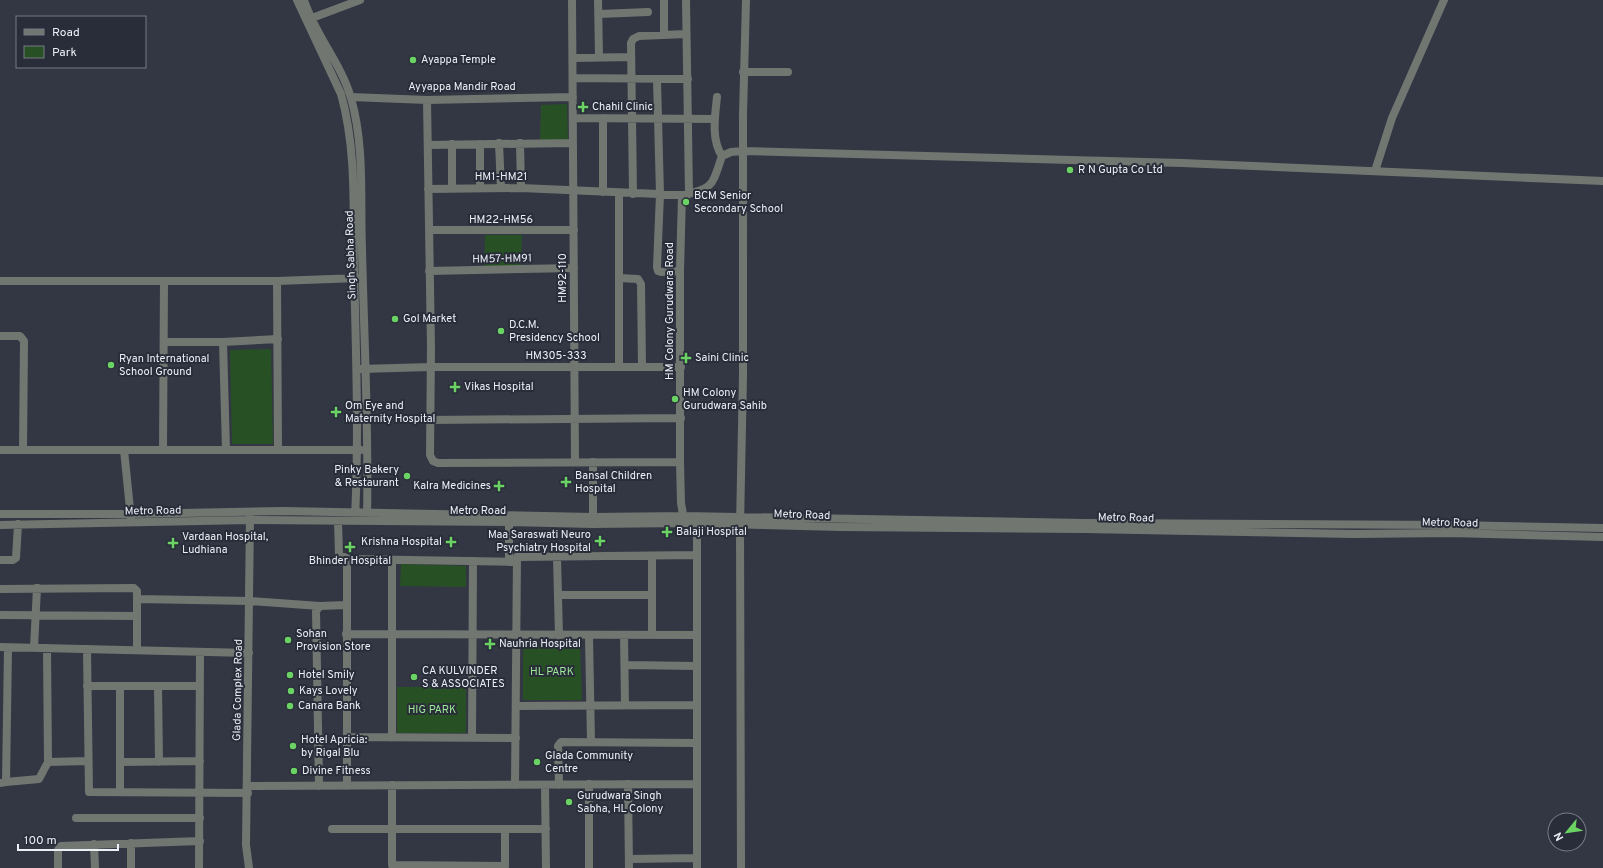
<svg xmlns="http://www.w3.org/2000/svg" width="1603" height="868" viewBox="0 0 1603 868" font-family="Overpass,sans-serif">
<style>
.green{fill:#275125}
.lines{fill:none;stroke-linecap:round;stroke-linejoin:round}
.minor{stroke:#727671;stroke-width:8}
.poi-dot{fill:#6ad364;stroke:#292d39;stroke-width:1.5}
.labels{text-anchor:middle;dominant-baseline:central;stroke-width:4;stroke-linejoin:round;paint-order:stroke}
.poi-label{font-size:11px;fill:#edeff7;stroke:#292d39;text-anchor:start}
.street-label{font-size:11px;fill:#edeff7;stroke:#292d39}
.park-label{font-size:11px;fill:#9ee998;stroke:#292d39}
</style>
<rect width="100%" height="100%" fill="#333744"/>
<path class="green" d="M567,104l1,39h-28l1,-38z
M485,235h37l-1,33 -37,-1z
M271,349l2,95h-41l-2,-94z
M401,564l65,2v21l-66,-1z
M580,644l2,56h-59v-55z
M397,687h69v46h-69z"/>
<g class="lines">
<path class="minor" d="M297,0l44,94c16,57 12,117 13,175 2,83 5,167 1,249
M304,0c11,35 37,63 47,98 14,49 9,101 11,151 2,89 7,179 5,269
M572,0l3,462
M598,0l1,57
M664,0v35
M686,0l3,194
M599,14l49,-2
M312,18l48,-18
M573,58l58,-1
M743,72h45
M573,78l115,1
M657,80l3,114 -3,73 1,4 3,1 19,-1
M351,97l76,3 146,-3
M717,97c-2,19 -6,43 5,59
M427,100l4,248 -1,107 3,6 5,2 242,-1
M573,118l142,1
M499,143l2,45
M520,143l1,45
M428,145l145,-2
M1375,171l17,-53 52,-118
M452,188v-44
M480,188v-44
M428,189l93,-1 161,7c32,-6 30,-10 40,-39l9,-4 12,-1 439,12 421,18
M603,192v-74
M619,193v174
M633,194l-2,-151 2,-4 6,-3 47,-2
M682,195l-2,76v191l1,41 3,17
M429,230h145
M429,271l145,-3
M619,278l19,1 3,5 1,83
M0,281h277l82,-3
M277,281l1,169
M0,336h20l4,5 -1,109
M164,342h59l55,-3
M223,342l3,108
M360,369l70,-2h251
M430,420l251,-2
M0,450h361
M124,450l7,69
M163,450l1,-169
M0,514h131l152,-3 310,6 91,-1 400,7 367,2 152,3
M338,521l1,34 10,4
M593,521v-59
M509,522v40
M697,524v344
M0,525l250,-5 259,2 84,2 91,-1 157,4 243,2 270,5 97,-1 152,4
M652,556v79
M557,557l2,79
M0,560h13l3,-2 2,-34
M0,589l134,-1 3,3v25l-137,-1
M558,595h94
M137,599l113,2 70,5
M346,634l351,1
M624,635l1,70
M589,636l2,106
M0,647l249,6
M34,648l3,-60
M87,649l2,143 159,1
M137,650v-34
M625,665l72,1
M87,686h113
M158,686l1,76
M516,706l181,-1
M347,737l169,1
M392,738v-178
M472,738l1,-177
M48,762l40,-1
M120,762v-76
M6,782l33,-3 9,-17 -1,-114
M0,783l6,-1 2,-134
M628,784l1,84
M392,785v80l113,1v-37
M515,785l2,-228 180,-2
M545,785l1,83
M559,785l-1,-39 3,-4 136,1
M248,786l449,-2
M319,786l-3,-175 4,-5 26,-1
M347,786v-226l4,-1 166,3
M120,792v-30l80,-1
M76,818h124
M332,829h214
M94,844l1,24
M629,859l68,-1
M58,868v-18l3,-4 139,-5
M131,868v-25
M199,868l1,-216
M249,868l-3,-23 4,-330
M589,868v-84
M741,868l-1,-342 3,-150v-261l3,-115"/>
</g>
<g class="poi-dot">
<circle cx="413" cy="60" r="4"/>
<path d="M581 101h4v4h4v4h-4v4h-4v-4h-4v-4h4z"/>
<circle cx="1070" cy="170" r="4"/>
<circle cx="686" cy="202" r="4"/>
<circle cx="395" cy="319" r="4"/>
<circle cx="501" cy="331" r="4"/>
<path d="M684 352h4v4h4v4h-4v4h-4v-4h-4v-4h4z"/>
<circle cx="111" cy="365" r="4"/>
<path d="M453 381h4v4h4v4h-4v4h-4v-4h-4v-4h4z"/>
<circle cx="675" cy="399" r="4"/>
<path d="M334 406h4v4h4v4h-4v4h-4v-4h-4v-4h4z"/>
<circle cx="407" cy="476" r="4"/>
<path d="M564 476h4v4h4v4h-4v4h-4v-4h-4v-4h4z"/>
<path d="M497 480h4v4h4v4h-4v4h-4v-4h-4v-4h4z"/>
<path d="M665 526h4v4h4v4h-4v4h-4v-4h-4v-4h4z"/>
<path d="M598 535h4v4h4v4h-4v4h-4v-4h-4v-4h4z"/>
<path d="M449 536h4v4h4v4h-4v4h-4v-4h-4v-4h4z"/>
<path d="M171 537h4v4h4v4h-4v4h-4v-4h-4v-4h4z"/>
<path d="M348 541h4v4h4v4h-4v4h-4v-4h-4v-4h4z"/>
<circle cx="288" cy="640" r="4"/>
<path d="M488 638h4v4h4v4h-4v4h-4v-4h-4v-4h4z"/>
<circle cx="290" cy="675" r="4"/>
<circle cx="414" cy="677" r="4"/>
<circle cx="291" cy="691" r="4"/>
<circle cx="290" cy="706" r="4"/>
<circle cx="293" cy="746" r="4"/>
<circle cx="537" cy="762" r="4"/>
<circle cx="294" cy="771" r="4"/>
<circle cx="569" cy="802" r="4"/>
</g>
<g class="labels">
<g class="poi-label">
<text x="421" y="60">Ayappa Temple</text>
<text x="592" y="107">Chahil Clinic</text>
<text x="1078" y="170">R N Gupta Co Ltd</text>
<text x="694" y="196">BCM Senior<tspan x="694" dy="13">Secondary School</tspan></text>
<text x="403" y="319">Gol Market</text>
<text x="509" y="325">D.C.M.<tspan x="509" dy="13">Presidency School</tspan></text>
<text x="695" y="358">Saini Clinic</text>
<text x="119" y="359">Ryan International<tspan x="119" dy="13">School Ground</tspan></text>
<text x="464" y="387">Vikas Hospital</text>
<text x="683" y="393">HM Colony<tspan x="683" dy="13">Gurudwara Sahib</tspan></text>
<text x="345" y="406">Om Eye and<tspan x="345" dy="13">Maternity Hospital</tspan></text>
<text x="399" y="470" text-anchor="end">Pinky Bakery<tspan x="399" dy="13">&amp; Restaurant</tspan></text>
<text x="575" y="476">Bansal Children<tspan x="575" dy="13">Hospital</tspan></text>
<text x="491" y="486" text-anchor="end">Kalra Medicines</text>
<text x="676" y="532">Balaji Hospital</text>
<text x="591" y="535" text-anchor="end">Maa Saraswati Neuro<tspan x="591" dy="13">Psychiatry Hospital</tspan></text>
<text x="182" y="537">Vardaan Hospital,<tspan x="182" dy="13">Ludhiana</tspan></text>
<text x="442" y="542" text-anchor="end">Krishna Hospital</text>
<text x="350" y="561" text-anchor="middle">Bhinder Hospital</text>
<text x="296" y="634">Sohan<tspan x="296" dy="13">Provision Store</tspan></text>
<text x="499" y="644">Nauhria Hospital</text>
<text x="422" y="671">CA KULVINDER<tspan x="422" dy="13">S &amp; ASSOCIATES</tspan></text>
<text x="298" y="675">Hotel Smily</text>
<text x="299" y="691">Kays Lovely</text>
<text x="298" y="706">Canara Bank</text>
<text x="301" y="740">Hotel Apricia:<tspan x="301" dy="13">by Rigal Blu</tspan></text>
<text x="545" y="756">Glada Community<tspan x="545" dy="13">Centre</tspan></text>
<text x="302" y="771">Divine Fitness</text>
<text x="577" y="796">Gurudwara Singh<tspan x="577" dy="13">Sabha, HL Colony</tspan></text>
</g>
<g class="street-label">
<text x="462" y="87">Ayyappa Mandir Road</text>
<text x="501" y="177">HM1-HM21</text>
<text x="501" y="220">HM22-HM56</text>
<text transform="translate(351 255) rotate(-92)">Singh Sabha Road</text>
<text transform="translate(502 259) rotate(-1)">HM57-HM91</text>
<text transform="translate(563 278) rotate(-90)">HM92-110</text>
<text transform="translate(670 311) rotate(-90)">HM Colony Gurudwara Road</text>
<text x="556" y="356">HM305-333</text>
<text transform="translate(153 511) rotate(-1)">Metro Road</text>
<text x="478" y="511">Metro Road</text>
<text transform="translate(802 515) rotate(2)">Metro Road</text>
<text transform="translate(1126 518) rotate(1)">Metro Road</text>
<text transform="translate(1450 523) rotate(1)">Metro Road</text>
<text transform="translate(238 690) rotate(-89)">Glada Complex Road</text>
</g>
<g class="park-label">
<text x="552" y="672">HL PARK</text>
<text x="432" y="710">HIG PARK</text>
</g>
</g>
<rect x="16" y="16" width="130" height="52" fill="#292d39" stroke="#777b85"/>
<rect x="24" y="29" width="20" height="6" fill="#727671" stroke="#777b85"/>
<text x="52" y="36" font-size="12" fill="#edeff7">Road</text>
<rect x="24" y="46" width="20" height="12" fill="#275125" stroke="#777b85"/>
<text x="52" y="56" font-size="12" fill="#edeff7">Park</text>
<g transform="translate(1567 832) rotate(241)"><circle r="19" fill="#292d39" stroke="#777b85"/>
<path d="M0-3L7 15L0 10L-7 15Z" fill="#6ad364"/>
<text y="-6" font-size="11" font-weight="bold" text-anchor="middle" fill="#edeff7">N</text>
</g>
<path d="M18 844v6h100v-6" fill="none" stroke="#edeff7" stroke-width="2"/>
<text x="24" y="844" font-size="12" fill="#edeff7" stroke="#292d39" stroke-width="3" paint-order="stroke">100 m</text>
</svg>
